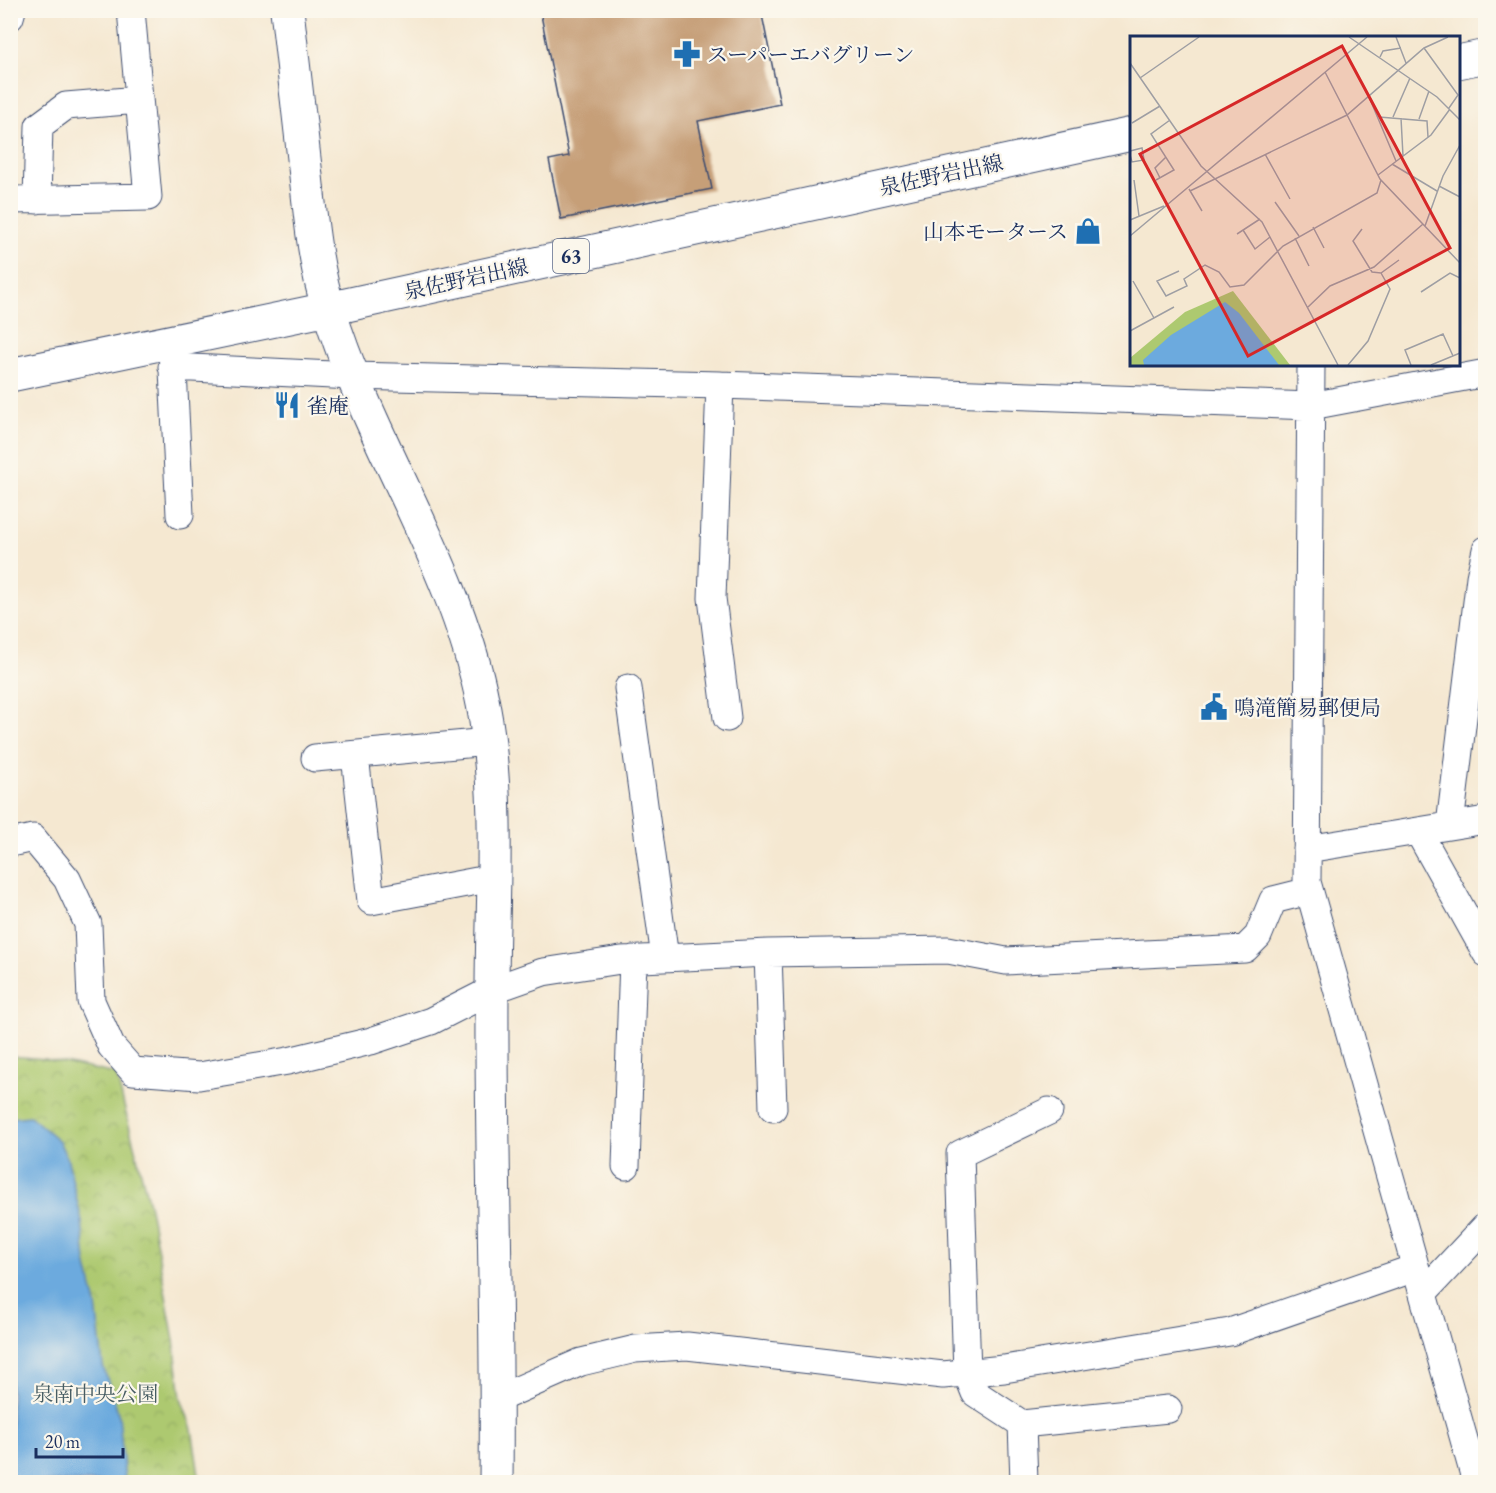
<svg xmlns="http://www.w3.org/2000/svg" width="1496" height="1493" viewBox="0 0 1496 1493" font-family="'EB Garamond','Noto Serif JP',serif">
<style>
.park{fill:url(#park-crowns);stroke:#647c67;stroke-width:1.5}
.water{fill:#6caade;stroke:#446c9e;stroke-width:1.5}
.building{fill:#c69f78}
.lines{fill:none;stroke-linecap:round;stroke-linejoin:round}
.street-casing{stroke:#3c4b6f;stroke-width:29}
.secondary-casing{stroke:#3c4b6f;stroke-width:35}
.primary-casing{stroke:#3c4b6f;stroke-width:35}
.street{stroke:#fff;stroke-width:27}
.secondary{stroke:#fff;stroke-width:33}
.primary{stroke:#fff;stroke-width:33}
.labels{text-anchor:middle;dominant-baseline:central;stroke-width:4.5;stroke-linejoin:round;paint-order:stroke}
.shield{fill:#fbf7ec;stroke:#5e6b89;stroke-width:1.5}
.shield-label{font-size:20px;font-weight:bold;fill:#1b2f5e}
.poi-label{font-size:21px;fill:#1b2f5e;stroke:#fbf7ec;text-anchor:start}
.street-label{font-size:21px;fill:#1b2f5e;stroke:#fbf7ec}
.park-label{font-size:21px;fill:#475d63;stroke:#fbf7ec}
.inset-road{fill:none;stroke:#9e9ea3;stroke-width:1.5}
.view{fill:#d62828;fill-opacity:0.15;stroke:#d62828;stroke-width:3}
.inset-edge{fill:none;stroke:#1b2f5e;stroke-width:3}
</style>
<defs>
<pattern id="park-crowns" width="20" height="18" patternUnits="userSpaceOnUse" patternTransform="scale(1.5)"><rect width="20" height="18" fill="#adc970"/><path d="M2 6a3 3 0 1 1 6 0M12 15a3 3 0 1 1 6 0" fill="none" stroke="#94ad63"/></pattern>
</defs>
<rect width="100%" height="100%" fill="#fbf7ec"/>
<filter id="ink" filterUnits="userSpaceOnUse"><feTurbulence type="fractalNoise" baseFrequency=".0167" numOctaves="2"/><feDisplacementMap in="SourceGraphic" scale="12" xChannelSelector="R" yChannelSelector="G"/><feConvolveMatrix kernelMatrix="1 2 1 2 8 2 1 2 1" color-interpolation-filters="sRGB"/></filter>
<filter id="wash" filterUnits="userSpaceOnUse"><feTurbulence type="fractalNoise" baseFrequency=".008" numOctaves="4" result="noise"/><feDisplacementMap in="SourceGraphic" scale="24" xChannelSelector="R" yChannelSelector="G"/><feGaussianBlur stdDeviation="1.35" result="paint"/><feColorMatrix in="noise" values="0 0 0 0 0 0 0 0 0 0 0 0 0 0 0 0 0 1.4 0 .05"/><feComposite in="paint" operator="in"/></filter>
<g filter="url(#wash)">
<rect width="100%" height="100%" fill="#f5e8d1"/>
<path class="park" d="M10,1056l35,3 71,15 34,134 24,132 7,58 11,31 8,53h-189z"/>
<path class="water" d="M30,1116l29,25 9,20 14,61 4,40 10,43 7,61 16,50 6,66h-114v-364z"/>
<g id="blocks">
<path class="building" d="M540,10h221l19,94 -82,17 14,68 -151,30 -12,-59 20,-4z"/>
</g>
</g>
<g filter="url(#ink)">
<use href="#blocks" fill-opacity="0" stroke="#3c4b6f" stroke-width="1.5"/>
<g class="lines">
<defs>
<path id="street" d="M10,17l2,-7
M12,200l136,-3 -17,-187
M37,200l2,-74 27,-20 73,-6
M172,349l8,166
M1311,364l-4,518 169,600
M172,367l180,9 368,9 591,21 175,-33
M720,385l-8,213 15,120
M628,688l37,270
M355,755l16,146 122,-23
M315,758l173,-16
M1450,825l30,-248 6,-27
M1418,831l68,122
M10,843l23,-5 34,41 21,45 3,77 20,45 22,25 66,5 89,-15 83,-20 60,-20 61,-31 51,-18 78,-12 147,-7 180,-3 58,11 239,-12 13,-13 15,-36 36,-9
M1307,849l179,-29
M768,953l5,155
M1049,1111l-89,43 7,219 8,20 47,31 146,-15
M626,1166l7,-207
M1423,1293l63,-67
M497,1399l84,-37 54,-13 52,-3 256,29 61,-6 226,-37 185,-64
M1022,1424l2,58"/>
<path id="secondary" d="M287,10c6,56 13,111 19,166 5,45 9,90 23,134 41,135 127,254 154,394 18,94 9,192 9,287 -1,164 6,328 4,491"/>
<path id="primary" d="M1458,62l28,-6
M10,375l318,-66 804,-175"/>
</defs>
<use href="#street" class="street-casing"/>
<use href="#secondary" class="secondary-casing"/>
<use href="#primary" class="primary-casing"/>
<use href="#street" class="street"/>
<use href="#secondary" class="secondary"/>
<use href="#primary" class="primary"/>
</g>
</g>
<defs>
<symbol id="pharmacy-bare" viewBox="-9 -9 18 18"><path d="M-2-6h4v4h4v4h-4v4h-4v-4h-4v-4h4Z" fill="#1f6fb2" stroke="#fbf7ec" stroke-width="2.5" paint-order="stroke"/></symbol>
<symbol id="shop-bare" viewBox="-9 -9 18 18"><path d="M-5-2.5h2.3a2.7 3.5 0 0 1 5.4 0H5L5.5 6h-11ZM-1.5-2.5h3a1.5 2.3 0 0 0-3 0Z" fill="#1f6fb2" stroke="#fbf7ec" stroke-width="2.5" paint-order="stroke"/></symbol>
<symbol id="restaurant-bare" viewBox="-9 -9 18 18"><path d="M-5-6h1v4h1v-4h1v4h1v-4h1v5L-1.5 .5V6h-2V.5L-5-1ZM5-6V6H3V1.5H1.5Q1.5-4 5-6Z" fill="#1f6fb2" stroke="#fbf7ec" stroke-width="2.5" paint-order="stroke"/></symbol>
<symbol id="civic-bare" viewBox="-9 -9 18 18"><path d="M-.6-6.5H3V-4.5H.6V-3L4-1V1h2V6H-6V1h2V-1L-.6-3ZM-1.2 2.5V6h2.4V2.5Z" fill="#1f6fb2" stroke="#fbf7ec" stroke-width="2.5" paint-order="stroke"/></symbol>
</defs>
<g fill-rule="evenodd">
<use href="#pharmacy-bare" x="668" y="35" width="38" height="38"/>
<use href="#shop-bare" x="1069" y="212" width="38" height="38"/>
<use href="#restaurant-bare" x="268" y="386" width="38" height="38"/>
<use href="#civic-bare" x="1195" y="688" width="38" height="38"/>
</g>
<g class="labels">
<rect class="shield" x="553" y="239" width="36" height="34" rx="4.5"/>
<g class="shield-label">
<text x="571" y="256">63</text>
</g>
<g class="poi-label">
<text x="707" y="54">スーパーエバグリーン</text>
<text x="1068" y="231" text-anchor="end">山本モータース</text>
<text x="307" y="405">雀庵</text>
<text x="1234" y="707">鳴滝簡易郵便局</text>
</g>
<g class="street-label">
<text transform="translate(941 175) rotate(-12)">泉佐野岩出線</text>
<text transform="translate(466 279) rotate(-12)">泉佐野岩出線</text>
</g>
<g class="park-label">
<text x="95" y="1393">泉南中央公園</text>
</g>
</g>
<g transform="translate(1130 36)">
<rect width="330" height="330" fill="#f5e8d1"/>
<path d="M103,255l57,74h-160v-7l55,-46z" fill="#adc970"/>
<path d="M95,266l14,11 40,52h-135l-1,-5 28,-25z" fill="#6caade"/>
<path class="inset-road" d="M219,1l88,60 23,23M266,1l10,26M294,12l34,47 -9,13M250,21l3,-6 18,-3M0,27l71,103 61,56 76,143M195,36l55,107 80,84M10,42l59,-41M239,61l27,64M249,81l48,4 1,16M263,81l17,-39M271,82l2,38M289,83l10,-28M2,87l28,-17M0,115l12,-3 2,12 -12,2 -2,-7M135,118l25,45M262,128l45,27M248,139l53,-40 19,-26M30,142l-5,-10 11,-11M4,144l5,36M26,144l18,-10 -23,-36 19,-14M309,150l21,11M59,153l13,22M60,155l157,-76 77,-67 24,-11M145,166l24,34M0,184l34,-14M295,190l18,-50 17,-31M183,191l11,21M232,193l-9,12 19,31 9,1 18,-13M113,194l12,19 15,-12M107,198l23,-15M0,200l237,-199M165,202l14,28M49,235l-22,10 9,15 21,-10 -3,-7 21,-14 14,7 11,15 14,-2 39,-39 94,-53 4,-13M330,241v39M3,245l21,37M291,256l29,-19 10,5M178,271l22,-21 44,-19 49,-43M0,295l44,-24M218,329l20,-24 22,-52 -9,-16M281,329l-6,-15 38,-16 10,22M301,329l29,-12"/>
<path class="view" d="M212,10l108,202 -202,108 -108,-202z"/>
<rect width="330" height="330" class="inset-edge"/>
</g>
<rect width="1496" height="1493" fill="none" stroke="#fbf7ec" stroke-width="36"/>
<path d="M36 1448v9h87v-9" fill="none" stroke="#1b2f5e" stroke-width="3"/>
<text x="45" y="1448" font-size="18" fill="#1b2f5e" stroke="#fbf7ec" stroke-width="4.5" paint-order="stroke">20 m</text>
</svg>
